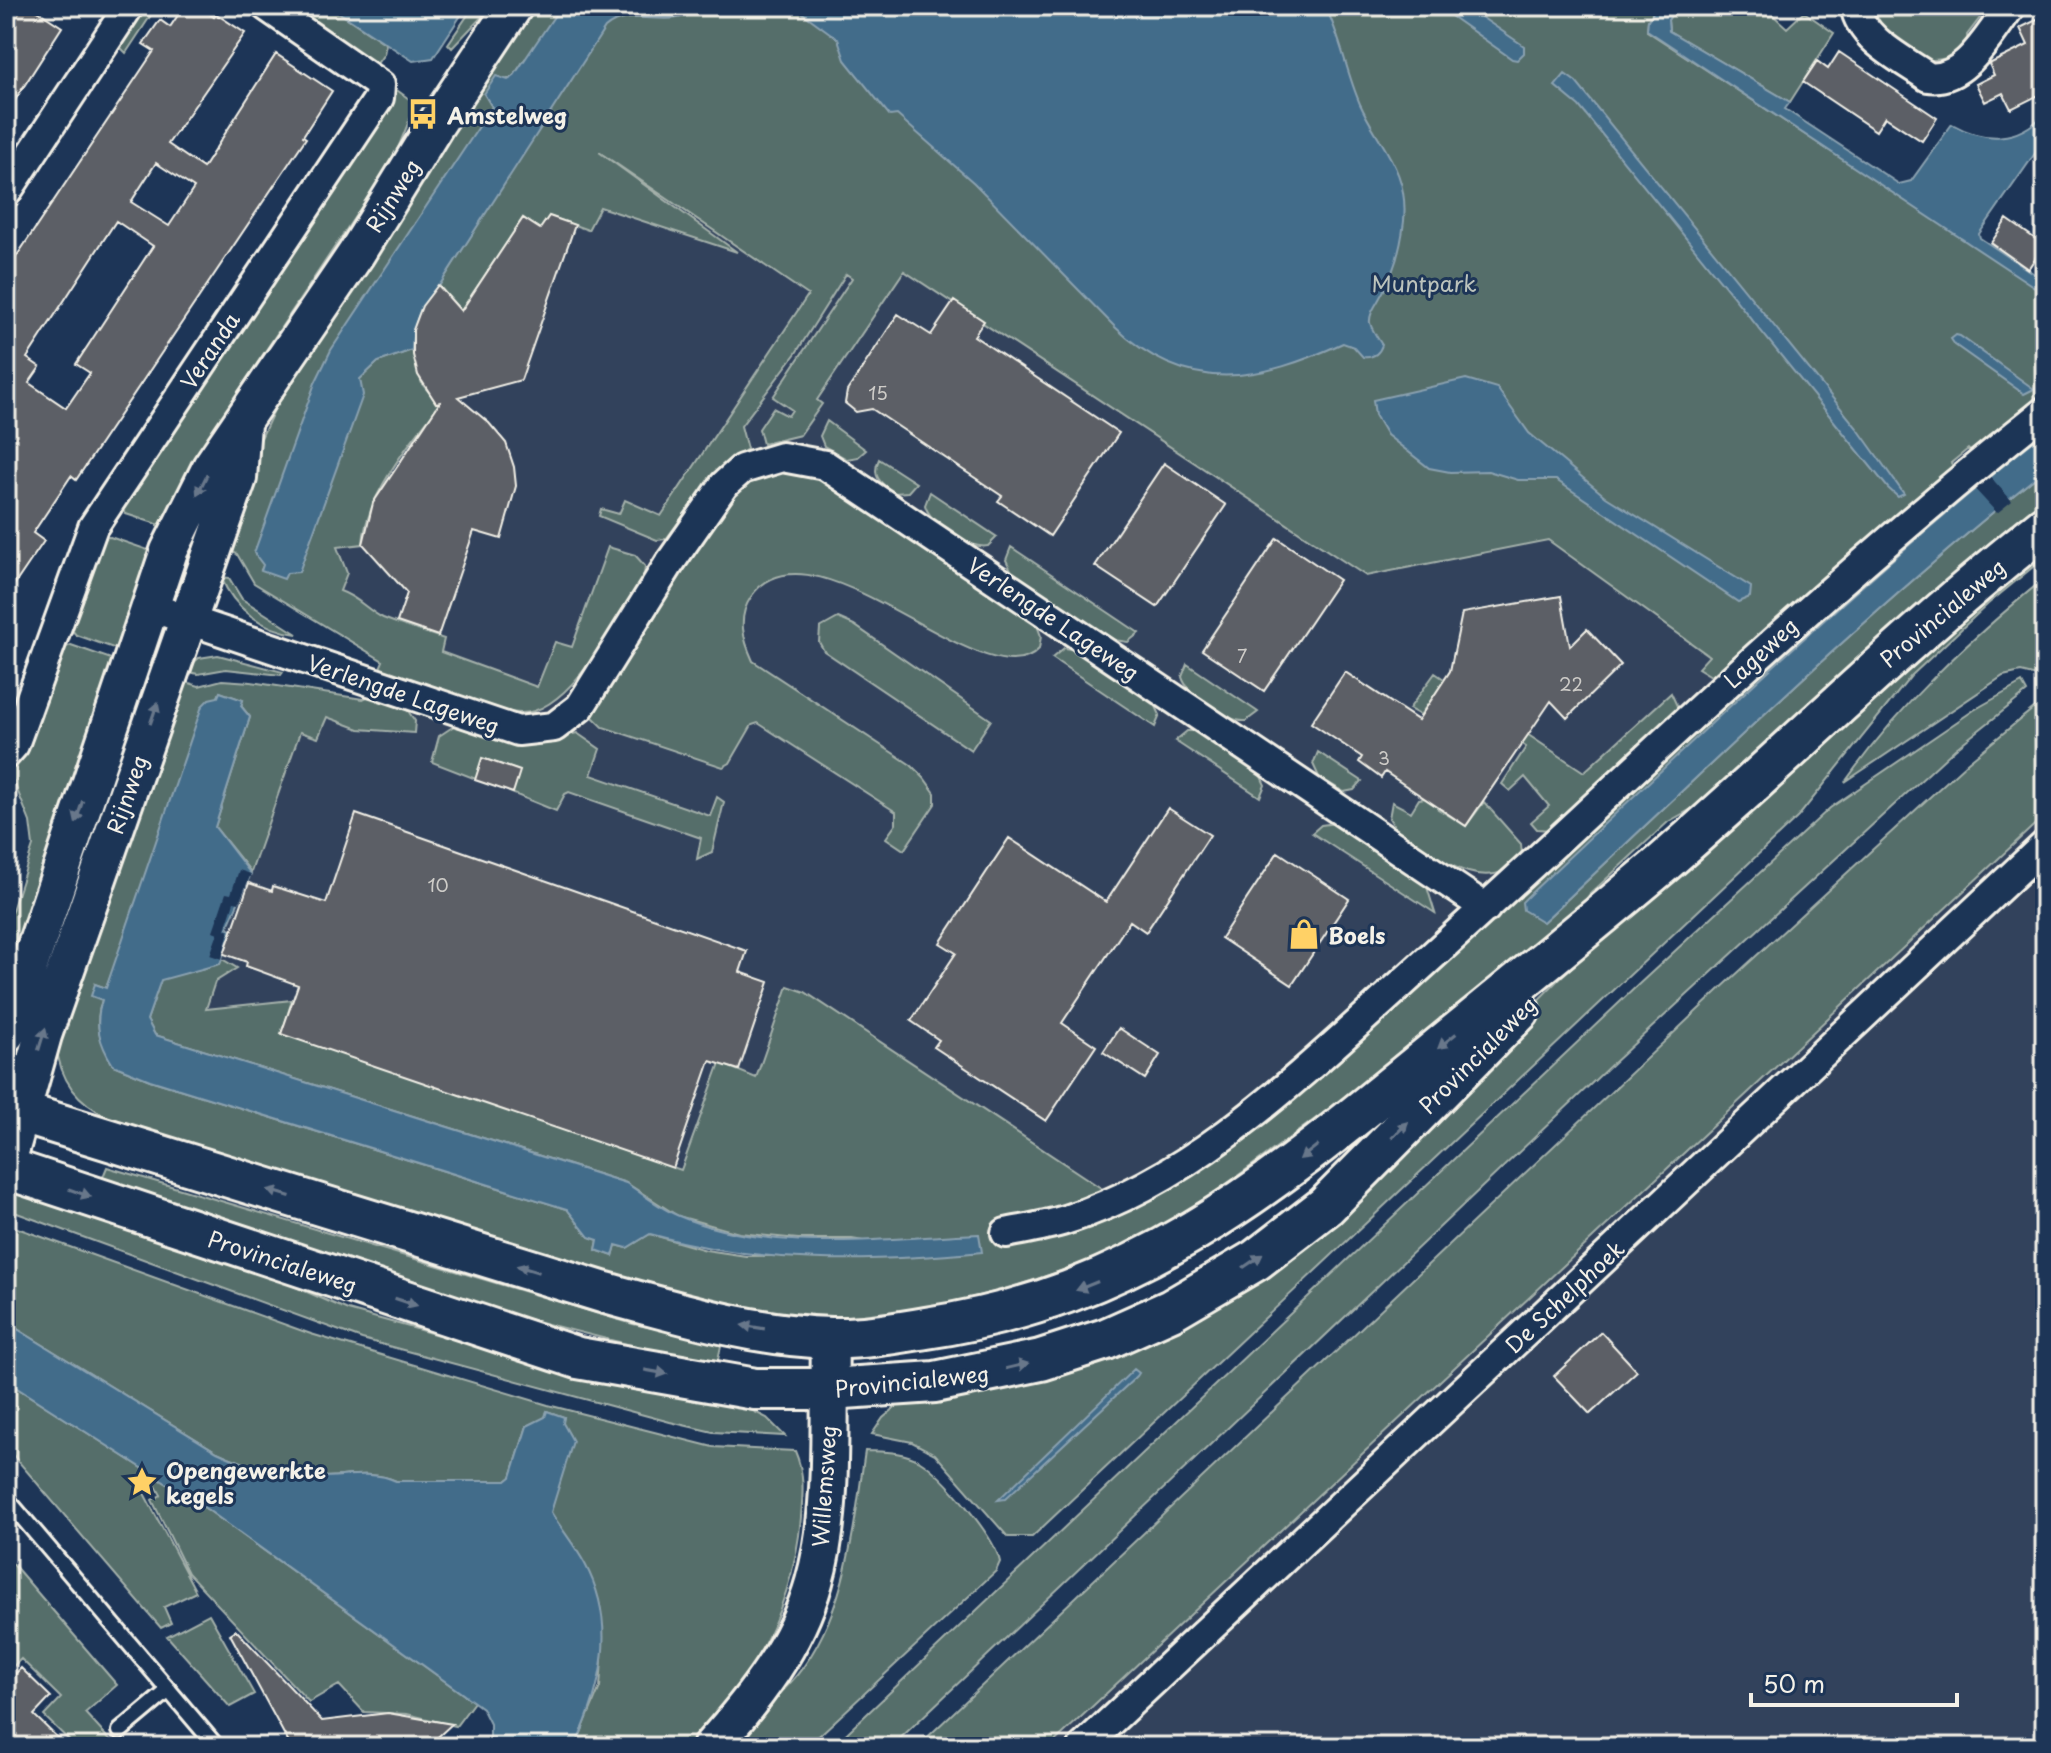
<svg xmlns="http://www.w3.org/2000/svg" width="2051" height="1753" viewBox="0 0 2051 1753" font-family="'Playpen Sans',sans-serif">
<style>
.built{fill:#30425c}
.green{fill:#556e6b;stroke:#a4b0aa;stroke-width:2}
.water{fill:#436c8a;stroke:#8aa1b0;stroke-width:2}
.pier{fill:#1d3557}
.building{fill:#5b5f66;stroke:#f4f1e8;stroke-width:2;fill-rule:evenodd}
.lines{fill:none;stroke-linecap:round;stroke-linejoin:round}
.service-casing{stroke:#f4f1e8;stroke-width:20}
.minor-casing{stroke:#f4f1e8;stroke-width:34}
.tertiary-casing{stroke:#f4f1e8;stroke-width:42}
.secondary-casing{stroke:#f4f1e8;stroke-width:46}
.service{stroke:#1d3557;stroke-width:14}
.minor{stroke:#1d3557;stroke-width:28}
.tertiary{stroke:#1d3557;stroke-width:36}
.secondary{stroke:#1d3557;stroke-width:40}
.oneway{fill:#68778a}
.labels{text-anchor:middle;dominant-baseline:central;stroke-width:6;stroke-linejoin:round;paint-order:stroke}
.number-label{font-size:18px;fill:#ceccc8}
.poi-label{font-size:22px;font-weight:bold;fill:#f4f1e8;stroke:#1d3557;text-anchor:start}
.street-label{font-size:22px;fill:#f4f1e8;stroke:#1d3557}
.park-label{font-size:22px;fill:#bcc3bc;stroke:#1d3557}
</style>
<rect width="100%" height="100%" fill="#1d3557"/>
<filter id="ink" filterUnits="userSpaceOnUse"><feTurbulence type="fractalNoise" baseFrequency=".0125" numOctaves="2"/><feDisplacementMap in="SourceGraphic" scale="16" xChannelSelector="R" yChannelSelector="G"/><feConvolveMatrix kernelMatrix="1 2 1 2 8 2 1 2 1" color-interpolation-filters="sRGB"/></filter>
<g filter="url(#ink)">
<path class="built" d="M545,115l403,170 270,193 148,98 182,-36 179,125 -386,363 -122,95 -64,43 -51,24 -299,-198 -17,-6 -32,92 -35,-15 -54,147 -41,-27 -471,-148 67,-76 10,-29 -5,-2 9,-24 4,1 -25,-78 77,-131 77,23 24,-61 -94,-86 38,-25 26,-3 3,-24 8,-19 66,-96 -18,-21 -9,-29v-25l15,-32 11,-12 23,24 61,-92 26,-2 39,14 12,-23 134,43z
M2045,815v932h-996l642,-601z"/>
<path class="green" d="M145,6h12l-31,47 -7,-7z
M288,6h41l57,38 -2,10 -8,11z
M474,6h18l-40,42 -4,-4z
M533,6h1124l-9,14 -1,11 398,261v104l-72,58 -5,-5 -17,14 4,6 -94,75 -140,130 -10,2 -13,-8 11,-12 -161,-116 -182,36 -462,-305 -87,129 5,4 -22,31 -37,9 -4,-15 14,-21 15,8 4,-6 -19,-13 79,-119 -6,-4 -50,79 -55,73 6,23 -31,23 -50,67 -9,1 -58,-24 2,-7 18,5 6,-14 36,16 147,-221 -209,-143 138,100 -137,-45 -12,23 -39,-14 -9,13 -17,-11 -62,93 -22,-25 126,-200 -40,-27 -12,18 -22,9 -6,8 7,13 -231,463 23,8 76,-199 18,-17 34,-12 10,34 18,21c-29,35 -75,93 -77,139l-26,3 10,26 -7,18c18,6 27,19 43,27 20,8 41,14 61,21l-3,13 96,35 18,-45 17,5 36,-100 27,8 10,11 -1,11c-26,39 -72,136 -123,136 -32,0 -108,-34 -141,-45l3,-7 -129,-78 -17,-29 -18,-8 24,-69 57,-123z
M1677,6h86l24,22 17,-16 30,21 -44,69 -121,-71 -1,-11z
M1872,6h117l-22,29 1,10c-34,34 -91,5 -96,-39z
M394,88l22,16 -22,54 -162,243 -71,132 -4,-9 -31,-10 -11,-11z
M827,421l39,29 -8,7 -11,2 -23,-13 -4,-10z
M2045,423v9l-72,57 -108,93 -322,340c164,-154 325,-311 502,-452v38l-334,290 -43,24 -79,73 -24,35 -35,31c-75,55 -150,110 -226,166 -52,38 -103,79 -161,109 -95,50 -286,101 -392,79 -100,-20 -194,-60 -291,-89 -116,-36 -235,-67 -350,-108 -33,-16 -50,-37 -54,-74l47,-162 15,-7 34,-100 24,-96 23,7 23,-6 29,2 112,17 6,-3 37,12 9,13 -1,12 -55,-4 -32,-12 -9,21 -18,-6 -49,140 -36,-45 35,-110 -9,-11 2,-6 -23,-8 -114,296 -11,-4 7,16c-9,26 -1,41 11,65l37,15 417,129 22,28 9,3 -2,10 17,6 3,-11 11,3 23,-14 56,16 40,6 198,-1 -92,-16h-54l-59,-6 -61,-17 -52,-33 -471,-148 -8,-15 14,-41 59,-15 2,-5 15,9 -22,14 -9,27 86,-9 -10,33 399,137 39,-107 36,15 32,-92 17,6 299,198 -43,19 -29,33 32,-7 73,-30 743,-650z
M879,459l37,24 -8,9 -14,1c-14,-10 -23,-17 -15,-34z
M780,469l40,10 216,144 5,13 -2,13c-51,59 -229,-141 -288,-52 -14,21 -8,42 2,64l158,104 13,13 11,15v11l-31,46 -18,-12 10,-14v-12l-138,-89 -6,2 -22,38 -7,4 -120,-40 -10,-10 1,-11 139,-209 20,-20z
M930,492l67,45 -9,9c-19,4 -59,-23 -63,-41z
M110,537l47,16 -35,98 -46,-16 -5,-6 29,-91z
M2045,544v13l-57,47 -77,72 -113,141 -766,720h-24l-73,-83 -23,-12 -40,-8 11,-16 19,-16 96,-20 340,-179 222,-225 92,-86z
M1011,547l128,86 -11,9 -14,-2 -102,-68 -6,-12z
M221,577l8,1 13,21 55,35c-34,-4 -63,-25 -76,-57z
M2045,578v100l-24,-6 -18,4 -158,106c56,-79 124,-142 200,-204z
M838,618l16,7 137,95 -20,30 -147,-99 -5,-9 1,-14z
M71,645l49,17 -114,328v-61l27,-83 -3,-24 -22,-55 53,-118z
M1064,648l13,2 77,52 6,13 -5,12 -103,-69z
M218,655l65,17 -2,3 -55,-6 -28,5 -14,-3 15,-13z
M1187,664l71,48 -12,9c-18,2 -59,-26 -64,-44z
M1435,673l149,99 87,-79 7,15 -3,9 -124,113 -14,-1 -6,-7 18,-16 -24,-29 -15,14 -8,-7 24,-37 -87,-58 -19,26 -11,-6z
M2022,683l5,9 -72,57 -343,315 -721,683h-59l806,-762 192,-177 144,-98z
M2045,699v116l-996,932h-132l801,-756 250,-229z
M454,726l59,16 35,-2 29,-7 23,16 -9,26 119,41 7,-19 7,5 -12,50 -15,7 4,-21 -132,-46 -4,2 -9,17 -47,-19 8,-22 -32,-11 -9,20 -44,-17 7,-26z
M1187,731h10l62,41 6,13 -5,12 -85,-56z
M1318,752l44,29 -8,9 -10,2 -25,-15 -6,-13z
M1447,795l-9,14 28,17 18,-24 37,42 1,11c-35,48 -91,-3 -126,-26l-7,-11 3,-16 19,10 8,-13z
M1336,823l80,53 11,11 8,26 -123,-80 9,-8z
M107,1167l526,157 89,18 -5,22c-210,-43 -414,-111 -617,-180z
M6,1185l239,80 103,45 252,70 151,30 16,8 18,18 -72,-4 -43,-10 -308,-83 -356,-130z
M6,1224l305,110 237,71 165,42 82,4c10,23 8,42 6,66 -7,89 -50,165 -109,230h-117l25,-60 2,-27 -51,-148 19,-76 -8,-13 2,-6 -17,-6 -2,7 -18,8 -16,51 -5,4h-110c-22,-11 -51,-4 -75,-4 -38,-1 -70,-9 -104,-25l-211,-130z
M6,1381l202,129 266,192 -18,24 -49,-12 -43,-2 -25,-27 -30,17 -121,-129 -36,-73 9,-5 -13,-23 -12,6 60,114 -32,15 7,16 -10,5 -155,-181z
M865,1451c19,1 37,0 55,10 23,14 75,76 80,101l-4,9 -189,176h-78c22,-24 47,-47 68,-72 50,-61 57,-150 68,-224z
M6,1556l111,129 -32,28 31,34h-40l-32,-31 17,-18 -40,-39 -15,14z
M209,1614l45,80 -24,13 -63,-71z"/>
<path class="water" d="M329,6h138l-34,52 -20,3z
M561,6l139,1c-27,26 -67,-3 -95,21l-166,258c-19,18 -27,39 -27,64l-34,12 -18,17 3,16 -64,177 -12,1 -3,6 -23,-8 2,-6 -9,-12 61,-170 16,-33 161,-243 -8,-13 12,-18 12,4 5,-3z
M793,6l250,3 282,-3c16,31 21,66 35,98 19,42 49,65 44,117 -3,29 -10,54 -26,80 -4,7 -9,14 -8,22 2,7 8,16 12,22 -3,9 -10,13 -19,12l-9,-10 -11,-4c-82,38 -155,54 -228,-16l-141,-144 -77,-68 -7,1 -45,-56 -7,-21z
M1437,6h28l59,40v7l-7,7 -5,-1z
M1657,6h20l-9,14 1,11 121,71 -5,7 114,75 12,-3 41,-57c32,18 66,19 93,-11v26l-66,95 1,4 65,43v13l-398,-264 1,-10z
M1565,74l11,8 281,346 47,66 -6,3 -10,-9 -309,-382 -24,-20z
M1956,335l4,1 74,53 -10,5 -69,-49 -4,-6z
M1466,379l31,9 32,45 77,64 145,90 -1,10 -12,5 -182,-122h-38l-30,-9 -38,1 -21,-4 -42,-33 -12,-20 -2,-15z
M2045,432v38c-177,141 -338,298 -502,452l-20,-12 -1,-8 8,-8c168,-158 334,-318 515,-462z
M220,692l23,8 -2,6 9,11 -35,110 36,47 -24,54 5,2 -12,34 -59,16 -14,40 8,15 471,148c17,11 35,26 53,33 92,39 203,22 300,18l3,18c-113,11 -223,13 -332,-18l-23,14 -11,-3 -3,11 -17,-6 2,-10 -9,-3 -22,-28 -417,-129 -37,-15c-14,-22 -19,-40 -11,-65l-11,-4 4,-12 11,4 96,-282 7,-7 9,-2z
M6,1322l211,130c34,16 66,24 104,25 24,0 53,-7 75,4h110l5,-4 16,-51 18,-9 2,-6 17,6 -1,6 10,18 -22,71c11,18 24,33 34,52 33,61 17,123 -10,183h-85v-23l-8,-16 -274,-198 -202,-129z
M1134,1369l5,4 -2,3 -132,123 -7,1z"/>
<path class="pier" d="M1987,473l25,28 -15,12 -26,-28z
M239,870l12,4 -12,29 -5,-1 -9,27 4,2 -7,28 -12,-4 8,-22 -5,-2 13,-38 5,1z"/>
<path class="building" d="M6,6h24l32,21 -56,87z
M184,6h14l16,11 2,-3 29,19 -77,111 35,24 73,-114 56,37 -29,45 3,2 -230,342 -5,-4 -38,57 11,8 -38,56v-325l148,-221 -11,-7 17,-24 10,7zM156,163l38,25 -25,38 -38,-24zM116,221l37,25 -77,118 14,9 -24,35 -37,-25 11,-16 -13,-9z
M2045,16v76l-34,17 -8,-16 -18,9 -9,-18 18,-9 -5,-11 39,-19 -8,-17z
M1839,52l98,66 -15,23 -37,-24 -9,14 -73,-49 14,-21 11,8z
M549,216l26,9 -54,155 -63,17 31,26 17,20 8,24 2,19 -15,53 -27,-8 -36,105 -41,-14 10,-29 -44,-49 10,-41 67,-101 -4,1 -18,-28 -5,-20v-25l9,-24 16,-21 23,26 62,-93 17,11z
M2007,219l37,26 -16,24 -37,-26z
M954,301l30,20 -10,15 145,97 -69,103 -52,-35 4,-5 -130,-87 -16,3 -11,-9 2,-12 51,-77 33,21z
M1164,463l62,42 -69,102 -62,-41z
M1277,538l62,42 -75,111 -62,-41z
M1561,596l9,50 17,-17 34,36 -54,53 -16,-17 -85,125 -81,-54 -4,6 -22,-16 3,-5 -51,-34 34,-51 73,48 32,-49 12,-58z
M482,758l38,13 -7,22 -38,-13z
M1168,808l42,27 -64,97 -16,-11 -68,102 34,23 -50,75 -112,-74 5,-7 -28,-19 45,-68 -16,-10 69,-105 97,64z
M356,814l391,137 -7,21 29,10 -30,88 -29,-9 -37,107 -392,-134 17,-49 -52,-19 1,-4 -23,-8 25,-71 23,8 1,-5 53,17z
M1278,852l71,47 -57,86 -71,-47z
M1119,1028l41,27 -15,24 -42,-27z
M1601,1332l36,39 -47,43 -36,-38z
M236,1630l86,91 66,-8 64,11 -25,23h-136l-61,-113z
M21,1668l30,29 -17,18 33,32h-61v-64z"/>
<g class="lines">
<defs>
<path id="service" d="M6,1498l211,249
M120,1731l49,-41"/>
<path id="minor" d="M1855,6c6,34 46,52 73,71 37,6 63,-46 83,-71
M6,193l123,-187
M150,607l368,124 36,-4 26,-20 89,-143 55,-79 18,-16 40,-12 43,8 661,443
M6,754l8,-9 79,-218 286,-429 1,-13 -114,-79
M1006,1233c20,-4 40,-7 59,-13 130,-41 234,-144 333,-233 82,-74 162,-148 242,-223 132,-123 264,-241 405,-353
M1083,1747l962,-902"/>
<path id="tertiary" d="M6,1034l163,-483 42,-84 145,-213 80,-130 78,-118
M6,1166l37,-131 195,-557 4,-54
M711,1747c43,-48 85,-101 103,-165 21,-72 14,-168 16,-244"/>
<path id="secondary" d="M6,1108l596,184c74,20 152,44 229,46 32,1 64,-5 95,-10 230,-34 369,-164 542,-304 65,-53 130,-106 194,-160 129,-112 249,-232 383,-338
M6,1168l572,190 177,31h74l106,-7 106,-22 65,-21 65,-29 85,-50 70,-54 193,-195"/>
</defs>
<use href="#service" class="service-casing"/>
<use href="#minor" class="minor-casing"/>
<use href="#tertiary" class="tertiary-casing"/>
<use href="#secondary" class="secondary-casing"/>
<use href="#service" class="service"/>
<use href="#minor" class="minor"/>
<use href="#tertiary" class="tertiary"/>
<use href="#secondary" class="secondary"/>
</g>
<defs><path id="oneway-solid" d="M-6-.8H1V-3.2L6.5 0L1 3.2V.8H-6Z" transform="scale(2)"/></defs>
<g class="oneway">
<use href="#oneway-solid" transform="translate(202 485) rotate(116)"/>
<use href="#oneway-solid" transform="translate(154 713) rotate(-71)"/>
<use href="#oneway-solid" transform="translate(79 812) rotate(108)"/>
<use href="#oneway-solid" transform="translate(42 1039) rotate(-73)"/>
<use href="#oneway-solid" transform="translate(1447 1041) rotate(141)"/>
<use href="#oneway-solid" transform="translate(1400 1130) rotate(-45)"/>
<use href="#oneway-solid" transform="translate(1309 1152) rotate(142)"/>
<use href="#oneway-solid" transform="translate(80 1193) rotate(19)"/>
<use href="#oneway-solid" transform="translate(279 1193) rotate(-163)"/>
<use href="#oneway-solid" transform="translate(1253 1261) rotate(-34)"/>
<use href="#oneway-solid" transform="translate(528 1269) rotate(-163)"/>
<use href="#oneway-solid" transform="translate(1087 1286) rotate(158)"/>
<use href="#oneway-solid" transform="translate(406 1302) rotate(18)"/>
<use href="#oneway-solid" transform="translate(753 1327) rotate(-171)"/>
<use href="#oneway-solid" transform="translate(1017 1366) rotate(-13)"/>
<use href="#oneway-solid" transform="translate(656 1372) rotate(10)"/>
</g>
</g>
<defs>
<symbol id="bus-bare" viewBox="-9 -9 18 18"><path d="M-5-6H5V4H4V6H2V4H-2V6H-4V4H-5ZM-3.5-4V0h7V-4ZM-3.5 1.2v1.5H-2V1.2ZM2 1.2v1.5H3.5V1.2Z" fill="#ffd166" stroke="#1d3557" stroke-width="2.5" paint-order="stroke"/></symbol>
<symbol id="shop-bare" viewBox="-9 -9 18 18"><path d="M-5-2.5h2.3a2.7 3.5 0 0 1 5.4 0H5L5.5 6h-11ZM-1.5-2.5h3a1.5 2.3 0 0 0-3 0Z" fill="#ffd166" stroke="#1d3557" stroke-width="2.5" paint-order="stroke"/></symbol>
<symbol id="sight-bare" viewBox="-9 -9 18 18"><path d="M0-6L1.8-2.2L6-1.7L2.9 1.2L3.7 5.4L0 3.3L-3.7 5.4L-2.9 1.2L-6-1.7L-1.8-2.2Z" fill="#ffd166" stroke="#1d3557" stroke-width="2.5" paint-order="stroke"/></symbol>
</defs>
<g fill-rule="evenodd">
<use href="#bus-bare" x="401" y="92" width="44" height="44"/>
<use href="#shop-bare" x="1282" y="912" width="44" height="44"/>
<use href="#sight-bare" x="120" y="1460" width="44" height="44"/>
</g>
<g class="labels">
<g class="number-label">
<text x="878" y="392">15</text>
<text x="1242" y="655">7</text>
<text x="1571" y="683">22</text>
<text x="1384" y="757">3</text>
<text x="438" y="884">10</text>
</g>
<g class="poi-label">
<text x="447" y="114">Amstelweg</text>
<text x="1328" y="934">Boels</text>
<text x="166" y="1469">Opengewerkte<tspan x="166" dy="25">kegels</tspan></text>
</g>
<g class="street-label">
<text transform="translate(392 195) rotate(-58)">Rijnweg</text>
<text transform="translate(209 350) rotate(-56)">Veranda</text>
<text transform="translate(1942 612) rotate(-40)">Provincialeweg</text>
<text transform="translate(1054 618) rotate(34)">Verlengde Lageweg</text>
<text transform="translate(1760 652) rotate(-43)">Lageweg</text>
<text transform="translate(404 693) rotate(19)">Verlengde Lageweg</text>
<text transform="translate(126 794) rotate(-71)">Rijnweg</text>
<text transform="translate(1477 1054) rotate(-45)">Provincialeweg</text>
<text transform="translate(283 1261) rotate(18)">Provincialeweg</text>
<text transform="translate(1564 1296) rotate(-43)">De Schelphoek</text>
<text transform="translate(912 1380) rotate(-6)">Provincialeweg</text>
<text transform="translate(823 1486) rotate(-86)">Willemsweg</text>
</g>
<g class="park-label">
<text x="1424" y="282">Muntpark</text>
</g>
</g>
<rect width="2051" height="1753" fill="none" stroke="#1d3557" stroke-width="32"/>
<rect x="16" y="16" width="2019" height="1721" fill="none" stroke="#f4f1e8" stroke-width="3" filter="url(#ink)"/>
<path d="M1751 1693v12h206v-12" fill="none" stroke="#f4f1e8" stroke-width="4"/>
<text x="1763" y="1693" font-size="24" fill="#f4f1e8" stroke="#1d3557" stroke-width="6" paint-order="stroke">50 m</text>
</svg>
